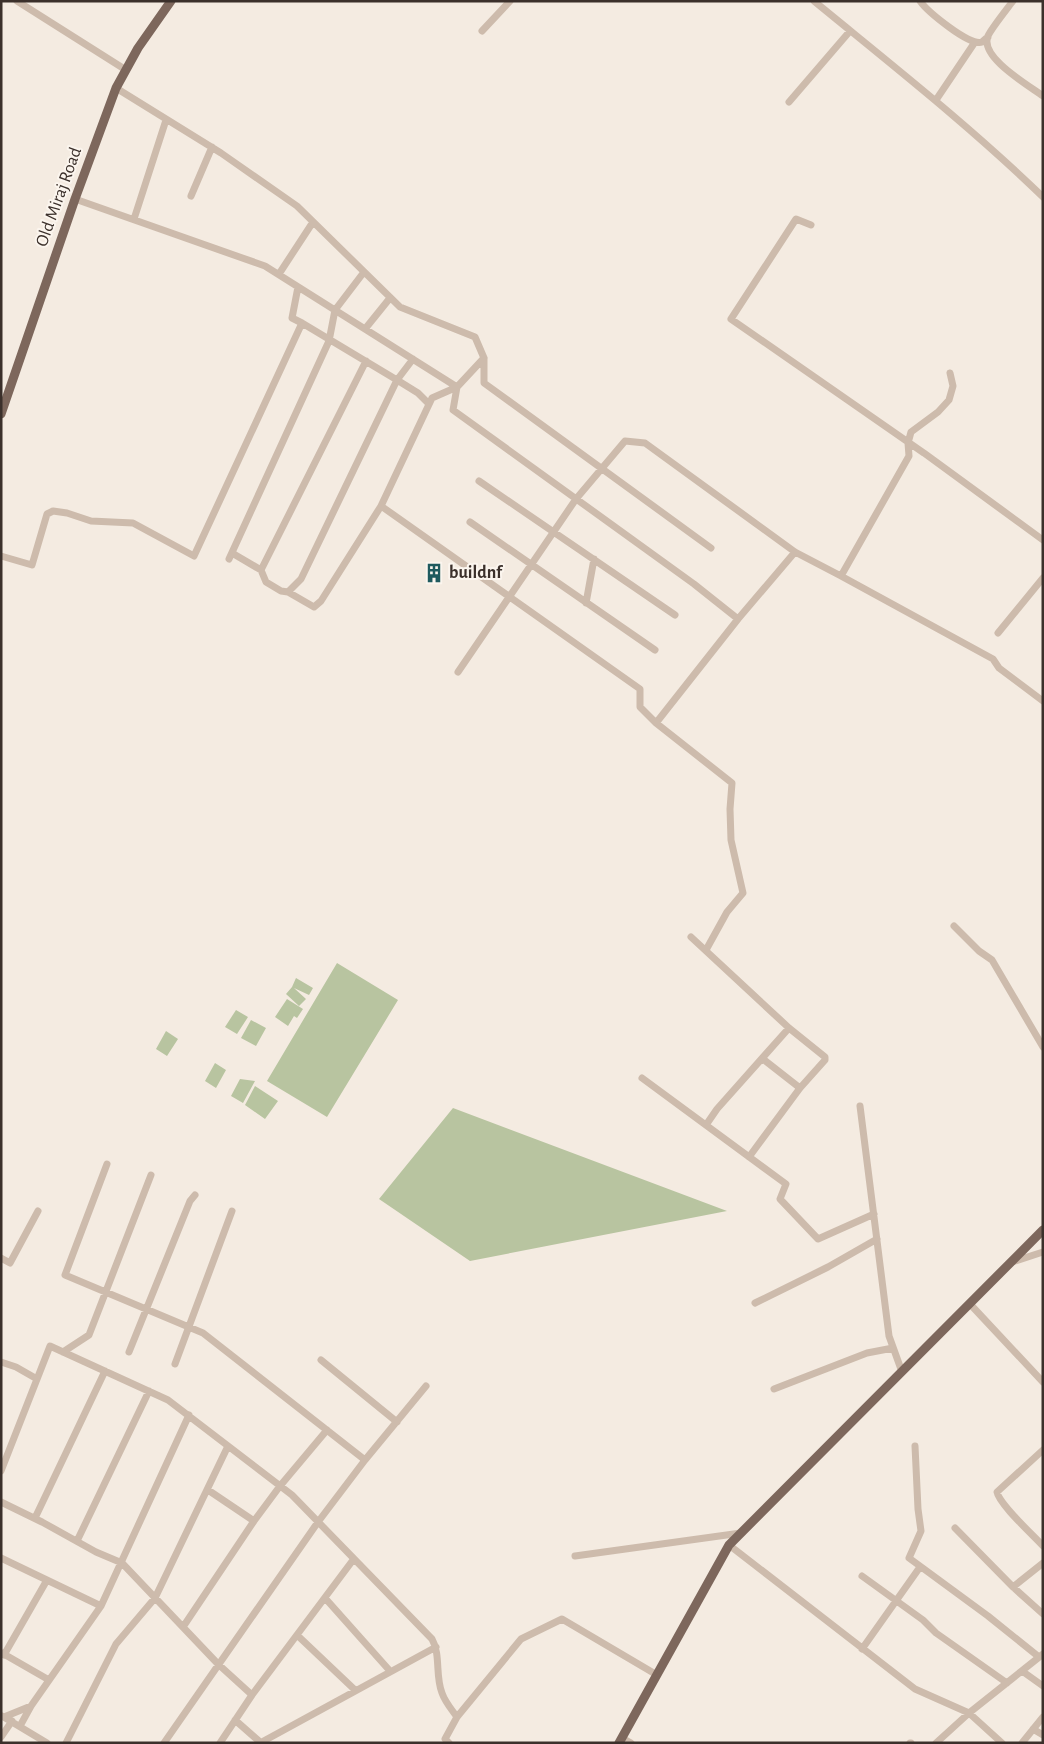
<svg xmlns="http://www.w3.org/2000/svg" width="1044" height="1744" viewBox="0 0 1044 1744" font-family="'Alegreya Sans',sans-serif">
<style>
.green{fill:#b8c4a0}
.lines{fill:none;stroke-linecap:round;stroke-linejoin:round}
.minor{stroke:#cdbbac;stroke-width:7}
.major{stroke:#7d675c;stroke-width:9}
.labels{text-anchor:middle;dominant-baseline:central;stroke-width:4;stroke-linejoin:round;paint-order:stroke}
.street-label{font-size:18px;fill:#3b302b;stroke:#fbf5ee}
.poi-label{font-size:18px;font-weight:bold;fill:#3b302b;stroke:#fbf5ee;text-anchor:start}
</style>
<rect width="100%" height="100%" fill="#f4ebe1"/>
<path class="green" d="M337,963l61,37 -71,117 -60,-36z
M296,978l17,10 -4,7 -15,-7 12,11 -7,7 -13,-12 6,-7z
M287,999l16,10 -6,9 -3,-2 -6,10 -13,-9z
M236,1010l12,7 -11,17 -12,-7z
M251,1020l15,8 -10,18 -15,-8z
M166,1031l12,8 -11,17 -11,-7z
M215,1063l11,7 -10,18 -11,-7z
M240,1079l15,2 -12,22 -12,-7z
M255,1086l23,15 -13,18 -20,-14z
M453,1108l274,103 -257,50 -91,-62z"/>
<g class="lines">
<path class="minor" d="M17,1l109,69
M814,1c78,64 157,126 229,196
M920,1c7,10 50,46 62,41 0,0 5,-5 6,-5
M1013,1c-6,8 -22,28 -25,35 -9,21 40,49 55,60
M482,31l28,-30
M116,88l105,65 76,53 103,101 75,30 9,21v25l227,165
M936,100l39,-58
M789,102l61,-71
M191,196l21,-49
M75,199l190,67 192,121 -4,23 241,174 44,35
M134,219l32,-99
M811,225l-15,-6 -65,100 193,134 119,87
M279,274l34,-52
M365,329l25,-31
M484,358l-27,29 -25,11 -51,108 259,183v18l16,16 76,60 -2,26 1,31 12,53 -16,19 -21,38
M413,359l-16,21 21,13 11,11
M479,481l196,134
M470,522l185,128
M232,553l29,17 5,12 15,9 7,1 26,15 7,-6 60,-95
M1,556l31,9 15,-51 6,-3 14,2 24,8 42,2 61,33 108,-233 -10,-5 6,-31
M229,559l100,-218 6,-31 29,-38
M261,570l105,-209
M841,576l152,83 6,9 44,33
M288,592l13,-13 96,-199 -95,-57
M586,603l8,-44
M998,633l45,-55
M458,672l118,-173 49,-58 20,2 150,109 46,24 68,-120 -1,-13 3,-11 27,-20 11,-12 4,-14 -3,-13
M656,723l82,-104 57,-67
M954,926l25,25 13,9 51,87
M691,937l98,91 36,29v3l-25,28 -51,69
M763,1059l37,29
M642,1078l144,106 -6,15 38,40 56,-25
M860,1106l29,230 13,36
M706,1125l11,-16 72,-81
M107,1164l-42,111 138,58 162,127 -47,62 -154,221
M1,1258l9,5 28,-52
M1012,1262l31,-10
M755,1303l73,-36 49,-28
M970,1304l73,78
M63,1352l26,-17 62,-160
M129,1352l61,-151 5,-6
M321,1360l76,62
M1,1362l15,5 21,12
M175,1364l57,-153
M774,1389l93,-36 26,-5
M915,1446l3,63 3,22 -12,27 79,58 51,41
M1043,1450l-46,42c2,12 36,43 46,54
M365,1460l61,-74
M1,1471l49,-125 118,54 124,95 140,144c9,16 3,37 10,54 3,9 10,17 15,24
M208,1490l46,31
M1,1502l41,20 54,30 26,11 96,101 34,31 -32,48
M35,1518l70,-147
M955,1528l58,59
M77,1541l72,-150
M729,1545l186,144 54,24 33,30
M575,1556l166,-23
M1,1558l100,48 -70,100 -27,11
M1043,1563l-30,24 30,27
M862,1576l61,44 13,13 71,50
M325,1598l65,73
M101,1606l88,-191
M183,1627l71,-106 26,-35 47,-56
M297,1635l58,55
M862,1649l58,-82
M2,1653l47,27
M4,1655l43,-75
M1022,1671l21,15
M252,1695l101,-135
M2,1716l45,27
M235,1720l25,22
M20,1726l11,-20
M1033,1729l10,6
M1,1737l11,-16
M622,1738l9,5
M66,1743l50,-99 39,-46 73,-152
M260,1743l176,-96
M449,1743l-4,-4 12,-22 64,-78 41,-20 95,56
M910,1743h1
M936,1743l33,-30 74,-59
M1022,1743l21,-26"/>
<path class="major" d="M1,414l74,-215 41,-111 22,-40 33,-47
M619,1743l110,-198 314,-315"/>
</g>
<defs>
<symbol id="building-bare" viewBox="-9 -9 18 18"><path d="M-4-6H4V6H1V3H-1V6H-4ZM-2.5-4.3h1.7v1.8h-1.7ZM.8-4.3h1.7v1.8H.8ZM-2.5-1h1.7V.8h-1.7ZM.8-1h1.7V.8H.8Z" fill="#1f5a5e" stroke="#fbf5ee" stroke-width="2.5" paint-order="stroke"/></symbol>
</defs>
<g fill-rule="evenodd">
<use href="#building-bare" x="420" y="559" width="28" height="28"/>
</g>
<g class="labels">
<g class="street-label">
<text transform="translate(59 197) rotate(-70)">Old Miraj Road</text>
</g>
<g class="poi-label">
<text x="449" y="573">buildnf</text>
</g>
</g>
<rect width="1044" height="1744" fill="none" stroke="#3b302b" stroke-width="5"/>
</svg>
